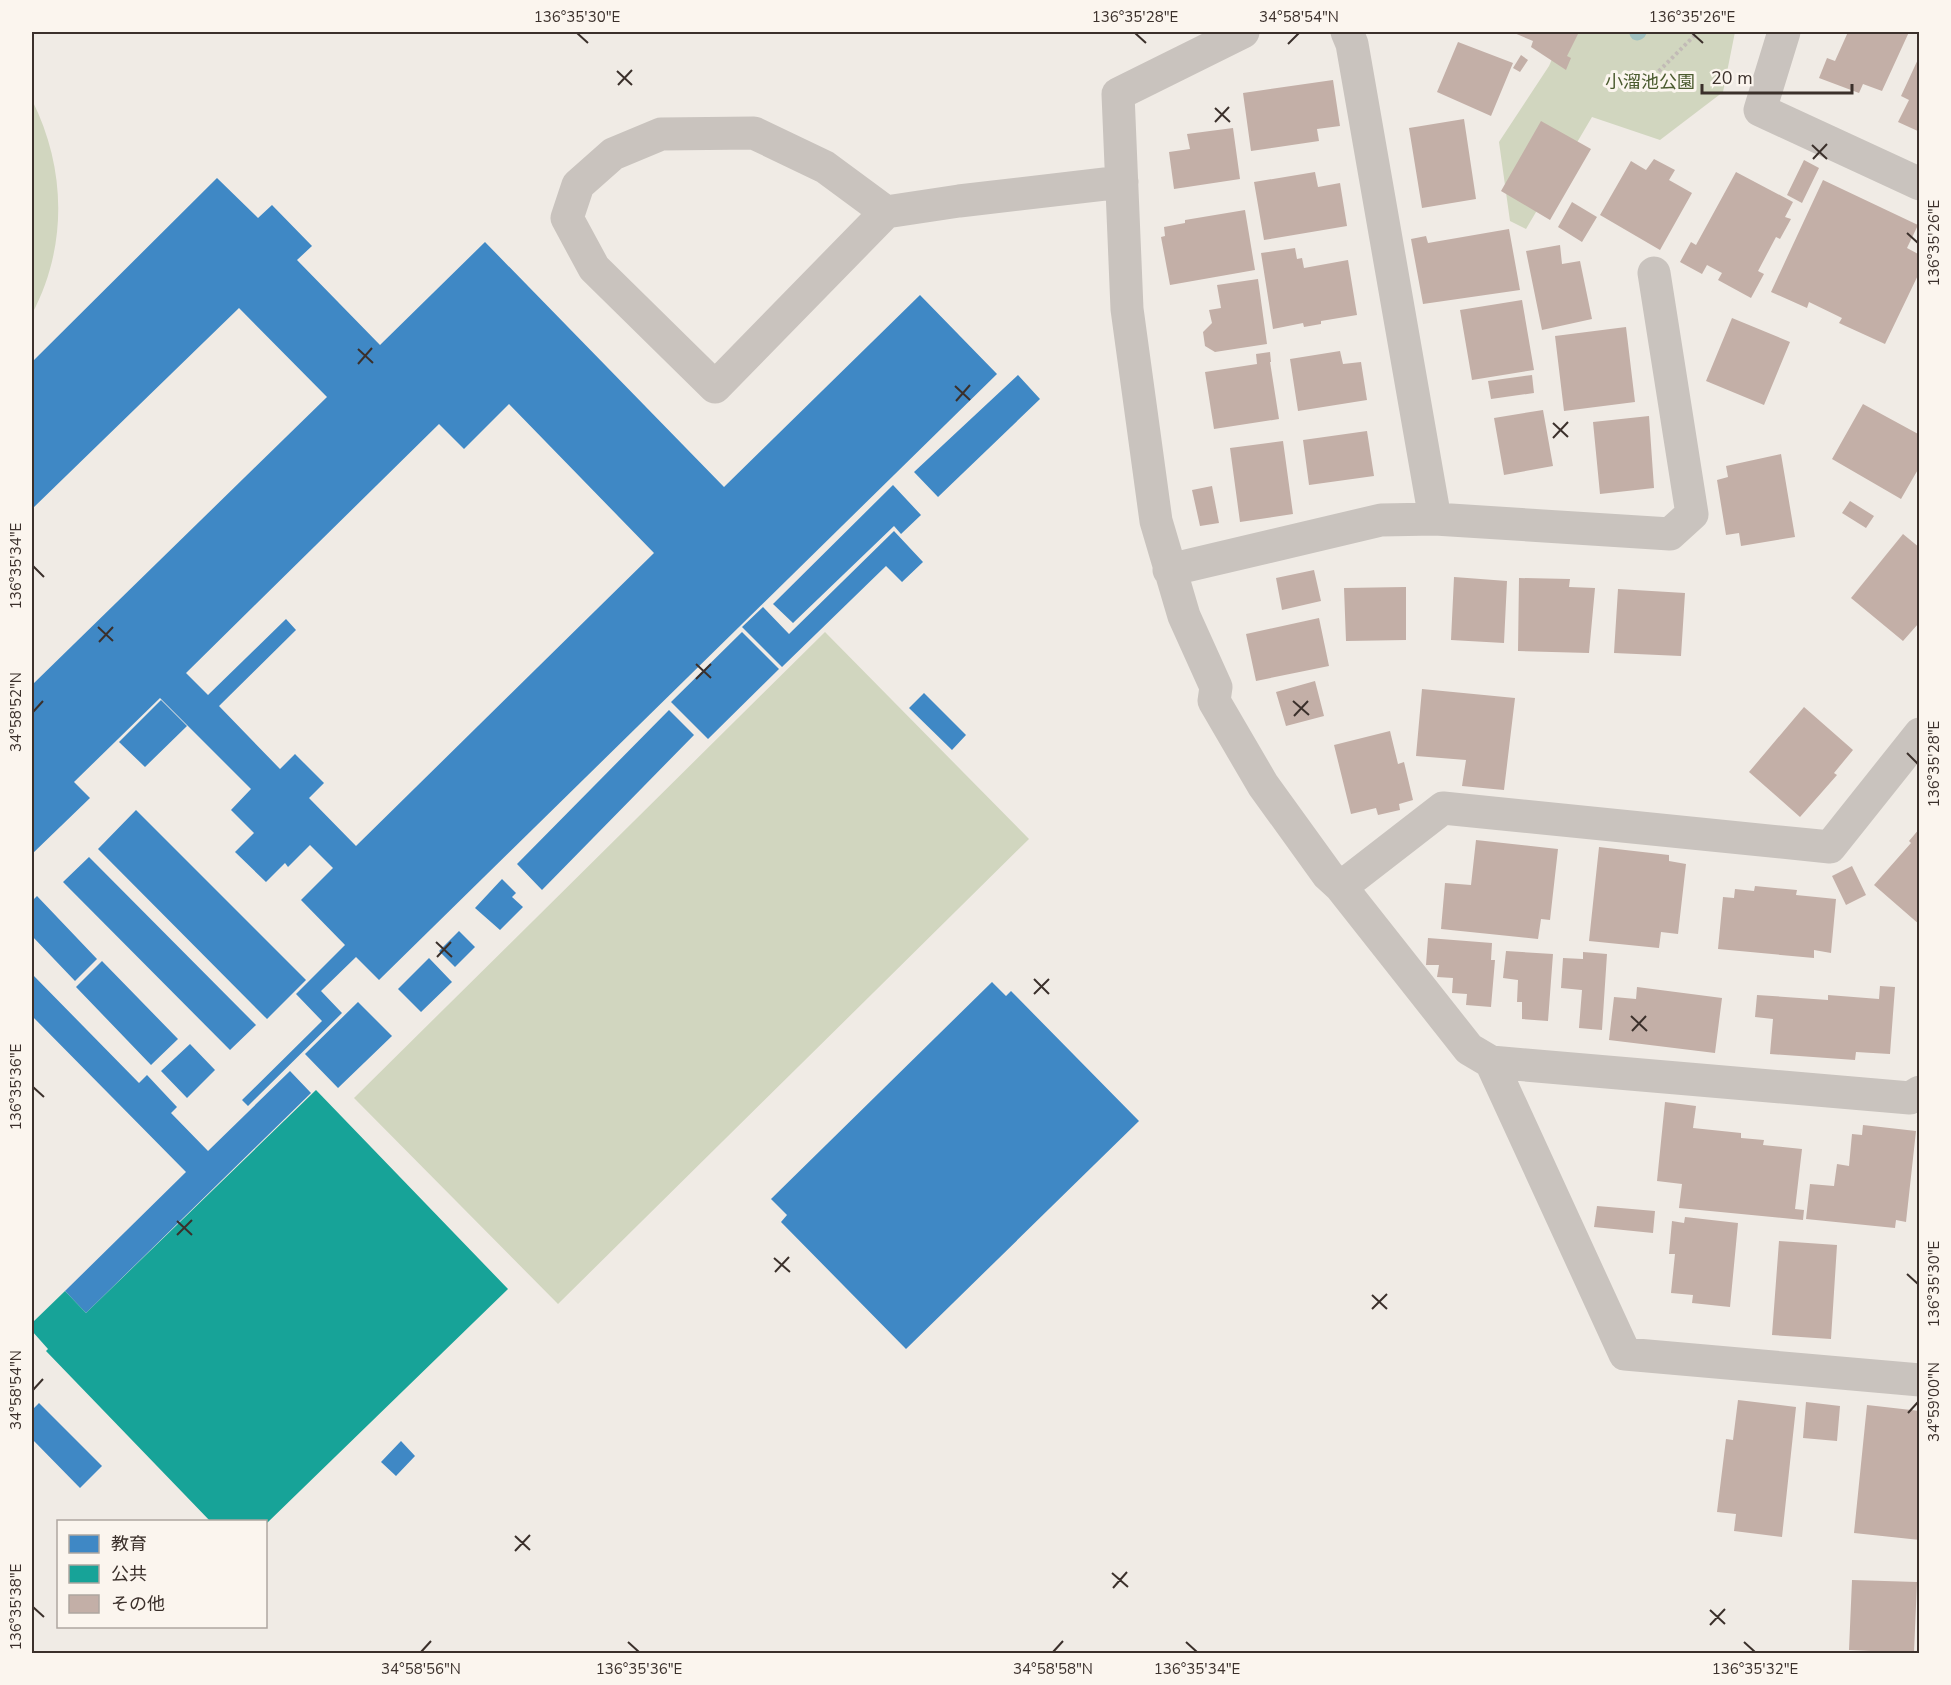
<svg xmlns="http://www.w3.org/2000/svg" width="1951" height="1685" viewBox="0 0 1951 1685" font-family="'Nunito Sans','Noto Sans JP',sans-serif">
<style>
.green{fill:#d1d6bf}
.schools{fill:#3f88c5;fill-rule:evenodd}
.public{fill:#17a398}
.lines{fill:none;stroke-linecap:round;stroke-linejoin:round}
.stream{stroke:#a1c2c1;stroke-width:15}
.building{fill:#c3afa7}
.path{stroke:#c2bbb6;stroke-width:4;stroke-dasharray:3 3;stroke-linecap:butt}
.minor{stroke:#c9c3be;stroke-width:33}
.ticks{fill:none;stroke:#3b302b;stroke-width:2}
.labels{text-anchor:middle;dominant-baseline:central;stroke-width:6;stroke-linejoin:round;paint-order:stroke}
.park-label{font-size:18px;fill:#4a5a2e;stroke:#fbf5ee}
.neatline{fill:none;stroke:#3b302b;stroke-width:2}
.ticks-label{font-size:15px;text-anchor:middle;fill:#3b302b}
</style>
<rect width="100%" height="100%" fill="#f0ebe5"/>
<path class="green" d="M1564,32h171l-12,60 -63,48 -68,-23 -66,112 -16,-8 -11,-79 50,-76z
M32,100c34,68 36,146 0,214z
M825,632l204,207 -471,465 -204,-206z"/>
<path class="schools" d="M217,178l41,40 14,-13 40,41 -15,14 83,85 105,-103 239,245 196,-192 77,79 -618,606 -23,-23 -35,34 21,22 -94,93 -6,-6 80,-79 -26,-27 49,-49 -44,-45 32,-32 -23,-23 -22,22 -3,-4 -19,19 -31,-30 19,-19 -23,-23 20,-21 -91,-91 -86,84 16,16 -58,56v-27l1,-2 -1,-2v-138l295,-288 -88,-89 -207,201v-147zM509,404l145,149 -298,293 -47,-48 15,-15 -29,-29 -15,15 -61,-63 77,-76 -10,-11 -78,76 -22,-22 253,-249 25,25z
M1018,375l22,24 -102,98 -24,-25z
M893,485l28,30 -20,19 -7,-8 -101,97 -20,-19z
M894,531l29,31 -21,20 -16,-16 -104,101 -40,-40 21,-20 26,27z
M742,632l37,37 -71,70 -37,-37z
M924,693l42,42 -14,15 -43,-42z
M161,700l26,26 -42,41 -26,-25z
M669,710l25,25 -152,155 -25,-26z
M136,810l170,170 -39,39 -169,-170z
M89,857l167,168 -26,25 -167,-168z
M502,879l14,14 -4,4 11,10 -23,23 -25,-22z
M37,896l60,63 -22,22 -43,-45v-35z
M459,931l16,16 -20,20 -16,-16z
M429,958l23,24 -31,30 -23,-23z
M102,961l76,78 -27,26 -75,-78z
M32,974l107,109 8,-8 30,32 -6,6 37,38 82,-80 21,22 -225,220 -21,-22 121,-119 -154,-156z
M992,982l14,14 5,-5 128,130 -233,228 -125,-127 6,-7 -16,-16z
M358,1002l34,34 -54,52 -33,-34z
M190,1044l25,26 -28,28 -26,-27z
M39,1403l63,63 -22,22 -48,-49v-29z
M401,1441l14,15 -19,20 -15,-14z"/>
<path class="public" d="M316,1090l192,199 -242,235v-2h-55l-165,-171 2,-2 -16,-18v-8l33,-32 21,22z"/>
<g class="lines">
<path class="stream" d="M1637,33l2,-1"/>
</g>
<path class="building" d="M1512,32h67l-12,24 4,2 -5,12 -35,-23 2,-6z
M1848,32h61l-27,59 -19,-7 -4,9 -40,-15 8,-20 8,3z
M1458,42l55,21 -22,53 -54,-24z
M1521,55l7,5 -8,12 -7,-4z
M1920,55v77l-22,-10 11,-22 -8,-4z
M1333,80l7,46 -23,3 2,12 -68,10 -8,-58z
M1464,119l12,80 -54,9 -13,-80z
M1541,121l50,28 -41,71 -49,-29z
M1233,128l7,51 -66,10 -5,-37 21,-3 -3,-15z
M1654,159l21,11 -6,10 23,13 -32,57 -60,-35 31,-54 15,9z
M1804,160l15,8 -17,35 -15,-8z
M1315,172l3,15 22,-4 7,43 -83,14 -10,-58z
M1736,172l57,30 -8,15 6,2 -11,20 -4,-2 -18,34 6,3 -13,24 -33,-18 4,-7 -15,-8 -5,9 -22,-12 11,-20 5,3z
M1823,180l95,45 -11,23 13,7v16l-35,73 -46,-21 3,-5 -33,-16 -2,6 -36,-16z
M1572,202l25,15 -15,25 -24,-15z
M1245,210l10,60 -85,15 -9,-48 4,-1 -1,-9 21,-4v-3z
M1509,229l11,61 -97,14 -12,-65 15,-3 2,7z
M1560,245l2,19 18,-3 12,58 -50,11 -16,-79z
M1295,248l2,11 5,-1 2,10 44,-8 9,55 -36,6v3l-17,3 -1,-4 -30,6 -12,-76z
M1258,279l9,65 -52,8 -10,-6 -2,-14 9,-9 -3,-13 12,-2 -4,-23z
M1522,300l12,70 -62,10 -12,-70z
M1732,318l58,24 -26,63 -58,-24z
M1626,327l9,75 -71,9 -9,-75z
M1340,351l3,13 18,-2 6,38 -69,11 -8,-52z
M1270,352l1,10h-1l9,57 -65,10 -9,-57 52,-8 -1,-10z
M1532,375l2,18 -43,6 -3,-18z
M1863,404l57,31v31l-19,33 -69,-40z
M1543,410l10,56 -49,9 -10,-57z
M1649,416l5,72 -54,6 -7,-72z
M1367,431l7,45 -65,9 -6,-45z
M1283,441l10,73 -53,8 -10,-74z
M1781,454l14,83 -54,9 -2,-13 -13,2 -9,-55 11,-3 -2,-11z
M1212,486l7,37 -19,3 -8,-36z
M1850,501l24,15 -8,12 -24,-15z
M1903,534l17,14v77l-2,-1 -15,17 -52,-43z
M1314,570l7,31 -39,9 -6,-32z
M1454,577l53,4 -3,62 -53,-3z
M1519,578l51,1 -1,8 26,1 -6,65 -71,-2z
M1406,587v53l-60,1 -2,-53z
M1618,589l67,4 -4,63 -67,-3z
M1319,618l10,48 -73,15 -10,-47z
M1315,681l9,35 -38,10 -10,-34z
M1422,689l93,9 -11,92 -42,-4 4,-26 -50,-4z
M1804,707l49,43 -19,23 3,2 -37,42 -51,-45z
M1390,731l8,33 6,-2 9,38 -14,4 1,6 -22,5 -2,-7 -25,6 -17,-69z
M1920,828v97l-46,-40 37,-42 -2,-2z
M1476,840l82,9 -8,71 -9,-1 -3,20 -97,-10 4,-46 26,2z
M1599,847l70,8v6l17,3 -8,70 -17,-2 -2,16 -70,-7z
M1852,866l14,29 -20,10 -14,-29z
M1755,886l42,4 -1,5 40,4 -5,54 -17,-3v8l-96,-9 5,-52 11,1 1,-9 19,2z
M1428,938l64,5 -1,17h4l-4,47 -25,-2 1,-11 -15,-1 1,-15 -16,-1 2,-12h-13z
M1506,951l47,3 -5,67 -26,-2v-17h-5l1,-22 -15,-2z
M1583,952l24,2 -5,76 -23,-2 3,-38 -21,-2 2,-30 20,1z
M1880,986l15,1 -5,67 -34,-2 -1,8 -85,-6 3,-35 -18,-2 2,-22 71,5v-5l51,4z
M1637,987l85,11 -7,55 -106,-13 5,-43 22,2z
M1665,1102l31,4 -3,22 48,5v5l23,2 -1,5 39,4 -7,60 9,1 -1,10 -124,-12 3,-24 -25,-3z
M1863,1125l53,6 -10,91 -10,-2 -1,8 -89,-9 4,-35 24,2 3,-22 12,2 3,-32 10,1z
M1597,1206l58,5 -2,22 -59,-6z
M1685,1217l53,6 -8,84 -38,-4 1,-8 -22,-2 4,-39h-6l3,-33 12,2z
M1779,1241l58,4 -6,94 -59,-4z
M1738,1400l58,7 -14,130 -48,-6 2,-17 -19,-2 9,-73 7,1z
M1806,1402l34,4 -3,35 -34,-3z
M1867,1405l53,6v129l-66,-7z
M1852,1580l65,2 -3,71 -65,-3z"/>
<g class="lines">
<path class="path" d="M1646,84l52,-52"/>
<path class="minor" d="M1243,32l-125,62 9,215 29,212 28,95 32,71 -2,14 49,84 65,90 13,12 128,162 22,13 419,36 10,-6
M1347,32l5,12 83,475
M1784,32l-24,78 160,74
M886,212l-61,-45 -71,-34 -93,1 -48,20 -35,31 -11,33 27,50 121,119 171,-175 73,-11 163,-19
M1169,570l212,-50 54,-1 235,15 22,-20 -38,-241
M1341,887l102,-79 387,39 90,-113
M1491,1062l134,292 295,26"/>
</g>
<path class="ticks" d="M577,33l11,10M1135,33l11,10M1692,33l11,10M1288,44l11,-11M617,71l15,14M618,85l14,-15M1215,108l15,14M1215,122l14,-15M1812,145l15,14M1813,159l14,-15M1907,233l11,10M358,349l15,14M358,364l14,-16M955,386l15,14M956,401l14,-16M1553,423l15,14M1553,438l15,-16M33,566l11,11M98,627l15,14M99,642l14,-15M696,664l15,14M696,679l15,-15M1293,701l16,14M33,712l10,-11M1294,716l14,-15M1907,753l11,11M436,942l16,15M437,957l14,-15M1034,979l15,15M1034,994l15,-15M1631,1016l16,15M1632,1031l14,-15M33,1087l11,10M177,1221l15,14M177,1235l15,-15M774,1258l16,14M775,1272l14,-15M1907,1274l11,10M1372,1295l15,14M1372,1309l15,-15M33,1390l10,-11M1908,1413l10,-11M515,1536l15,14M515,1551l15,-16M1112,1573l16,14M1113,1588l14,-16M33,1607l11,10M1710,1610l15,14M1710,1625l15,-16M628,1642l11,10M1186,1642l11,10M1744,1642l11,10M421,1652l10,-11M1053,1652l10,-11"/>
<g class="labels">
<g class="park-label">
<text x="1650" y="82">小溜池公園</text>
</g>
</g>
<rect width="1951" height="1685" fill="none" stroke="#fbf5ee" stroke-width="66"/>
<rect x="57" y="1520" width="210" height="108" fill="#fbf5ee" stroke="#aea6a0" stroke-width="1.5"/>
<rect x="69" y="1535" width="30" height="18" fill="#3f88c5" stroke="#aea6a0" stroke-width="1.5"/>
<text x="111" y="1550" font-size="18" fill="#3b302b">教育</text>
<rect x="69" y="1565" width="30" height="18" fill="#17a398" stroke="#aea6a0" stroke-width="1.5"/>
<text x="111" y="1580" font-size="18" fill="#3b302b">公共</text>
<rect x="69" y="1595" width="30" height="18" fill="#c3afa7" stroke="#aea6a0" stroke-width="1.5"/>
<text x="111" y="1610" font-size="18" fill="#3b302b">その他</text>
<path d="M1702 84v9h150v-9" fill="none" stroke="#3b302b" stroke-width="3"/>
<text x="1711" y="84" font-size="18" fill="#3b302b" stroke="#fbf5ee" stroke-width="4.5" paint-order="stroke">20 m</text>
<rect x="33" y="33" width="1885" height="1619" class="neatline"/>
<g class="ticks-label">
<text x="577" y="22">136°35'30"E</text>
<text x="1135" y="22">136°35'28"E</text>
<text x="1299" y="22">34°58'54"N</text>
<text x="1692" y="22">136°35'26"E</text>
<text transform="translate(1934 243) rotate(-90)" y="5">136°35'26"E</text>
<text transform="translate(16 566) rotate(-90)" y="5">136°35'34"E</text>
<text transform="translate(16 712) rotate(-90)" y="5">34°58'52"N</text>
<text transform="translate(1934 764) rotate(-90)" y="5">136°35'28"E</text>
<text transform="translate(16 1087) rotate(-90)" y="5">136°35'36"E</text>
<text transform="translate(1934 1284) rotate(-90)" y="5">136°35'30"E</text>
<text transform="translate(16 1390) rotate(-90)" y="5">34°58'54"N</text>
<text transform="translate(1934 1402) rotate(-90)" y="5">34°59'00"N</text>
<text transform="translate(16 1607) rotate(-90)" y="5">136°35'38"E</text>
<text x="421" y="1674">34°58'56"N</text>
<text x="639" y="1674">136°35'36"E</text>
<text x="1053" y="1674">34°58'58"N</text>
<text x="1197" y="1674">136°35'34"E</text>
<text x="1755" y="1674">136°35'32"E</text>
</g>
</svg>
